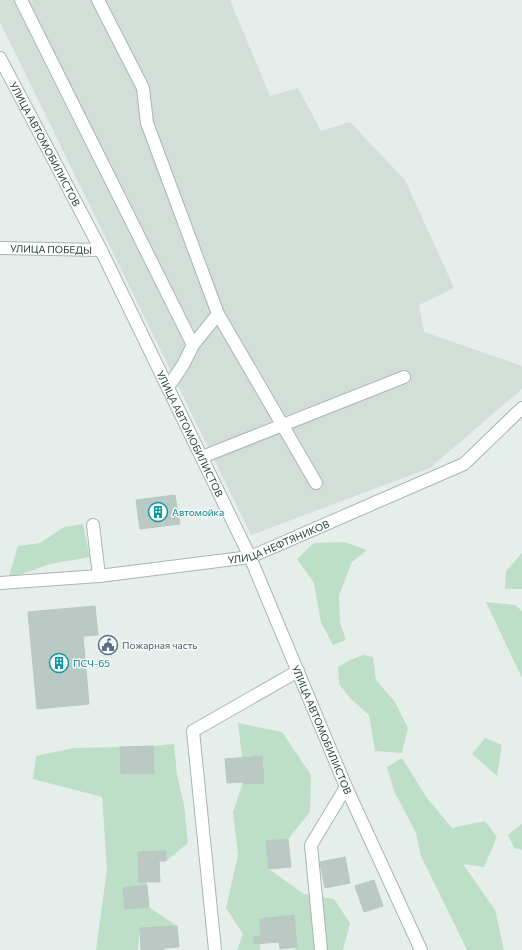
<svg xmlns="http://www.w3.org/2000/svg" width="522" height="950" viewBox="0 0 522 950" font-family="Commissioner,sans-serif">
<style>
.built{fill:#d3ded9}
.green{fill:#bedfc7}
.building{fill:#bac9c3;stroke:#b7c8c1}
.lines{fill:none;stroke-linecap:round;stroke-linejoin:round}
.minor-casing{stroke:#a7b7b1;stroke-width:14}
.minor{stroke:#fff;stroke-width:12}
.labels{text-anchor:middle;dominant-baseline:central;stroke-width:3;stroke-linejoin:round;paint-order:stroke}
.street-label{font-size:10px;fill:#234139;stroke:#f6faf8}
.culture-label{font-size:10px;fill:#0d838f;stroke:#f6faf8;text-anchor:start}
.service-label{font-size:10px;fill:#4e5e75;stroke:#f6faf8;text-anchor:start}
</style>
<rect width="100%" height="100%" fill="#e5eeea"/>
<path class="built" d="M0,0h230l40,96 28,-8 23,43 29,-9 55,58 49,108 -35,17 5,27 98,34v23l-92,79 -179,67 -251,-513z"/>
<path class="green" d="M83,524l7,33 -40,7 -42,15 10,-33 22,-3 24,-16z
M344,542l23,8 -15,12 -13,33 1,28 6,17 -13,5 -12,-23 -7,-39 -17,-24 17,-16z
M522,553v36h-17l1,-18z
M486,602l29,3 7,6v67z
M363,655l10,2 3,23 19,22 13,26 -6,25 -27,-2 -6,-36 -18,-16 -12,-15 -1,-17 12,-7z
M238,723l44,9 29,43 -1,37 -22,27 -22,2 3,28 35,25 30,5 16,24 -7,27h-50l4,-3 -3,-32 -34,4 1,17 -1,14h-23l6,-16 -17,-26 12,-53 -5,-43 10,-30 21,1 -2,-27 -20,1z
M485,738l17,7 -5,31 -25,-22z
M174,744l3,31 7,30 4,38 -22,18 -28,-9 9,33 -24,3 2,21 24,-2 28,19 -37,2 -2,22h-42l11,-81 -5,-72 -69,-18 3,-23 38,-8 46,-1 1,27 33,-1 -1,-27z
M402,758l25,40 25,30 33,-7 12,16 -13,30 -21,-3 32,46 9,40h-37l-46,-94 -5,-23 -22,-42 -7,-24z
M522,824v26l-8,-2 -6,-13z"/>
<path class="building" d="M175,495l5,29 -40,5 -4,-29z
M95,606l3,29 -15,1 6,68 -52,5 -9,-97z
M153,746l1,27 -33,1 -1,-27z
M262,756l2,27 -20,1 -1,-2 -16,1 -2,-24z
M288,839l3,28 -22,2 -3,-28z
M166,851v10h-7l1,21h-21l-1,-30z
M345,857l5,26 -25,5 -5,-26z
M374,880l9,26 -19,6 -9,-26z
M147,885l2,22 -24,2 -2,-21z
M294,915l3,32 -17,2 -1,-7 -25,2v-7l7,-1 -1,-17z
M177,926l2,21 -15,1v2h-23l-1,-22z"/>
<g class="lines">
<defs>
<g id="minor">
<path d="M21,0l172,345"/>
<path d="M98,0l45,88 4,35 71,191 98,169"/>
<path id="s1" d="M0,58l101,192 149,307 96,230 75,163"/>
<path id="s2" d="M0,248l101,2"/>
<path d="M168,387l15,-22 10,-20 25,-31"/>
<path d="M202,457l202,-80"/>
<path d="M93,525l6,51"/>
<path id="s3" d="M0,583l99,-7 151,-19 214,-93 58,-56"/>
<path d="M215,950l-22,-219 105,-60"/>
<path d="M321,950l-10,-105 35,-58"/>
</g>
</defs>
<use href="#minor" class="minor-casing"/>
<use href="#minor" class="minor"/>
</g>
<defs>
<symbol id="building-ring" viewBox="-11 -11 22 22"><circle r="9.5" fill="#f6faf8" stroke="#0f9aa8" stroke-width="1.5"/><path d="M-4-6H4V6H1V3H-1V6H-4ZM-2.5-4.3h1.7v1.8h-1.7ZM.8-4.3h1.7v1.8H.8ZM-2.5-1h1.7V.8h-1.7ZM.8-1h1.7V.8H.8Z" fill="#0f9aa8"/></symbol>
<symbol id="civic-ring" viewBox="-11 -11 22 22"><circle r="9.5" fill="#f6faf8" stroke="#5c6f8a" stroke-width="1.5"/><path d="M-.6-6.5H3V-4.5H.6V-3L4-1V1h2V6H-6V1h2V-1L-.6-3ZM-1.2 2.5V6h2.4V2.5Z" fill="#5c6f8a"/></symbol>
</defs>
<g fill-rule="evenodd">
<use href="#building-ring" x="147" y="501" width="22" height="22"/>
<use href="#civic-ring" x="97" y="634" width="22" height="22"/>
<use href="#building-ring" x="48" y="652" width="22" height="22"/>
</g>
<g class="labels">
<g class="street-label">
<text stroke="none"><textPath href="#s1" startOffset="97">УЛИЦА АВТОМОБИЛИСТОВ</textPath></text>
<text stroke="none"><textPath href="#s2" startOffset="51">УЛИЦА ПОБЕДЫ</textPath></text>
<text stroke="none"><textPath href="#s1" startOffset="421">УЛИЦА АВТОМОБИЛИСТОВ</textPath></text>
<text stroke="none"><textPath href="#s3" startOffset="283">УЛИЦА НЕФТЯНИКОВ</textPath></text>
<text stroke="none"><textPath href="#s1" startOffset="745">УЛИЦА АВТОМОБИЛИСТОВ</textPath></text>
</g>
<g class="culture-label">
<text x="172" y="512">Автомойка</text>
<text x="73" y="663">ПСЧ-65</text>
</g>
<g class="service-label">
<text x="122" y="645">Пожарная часть</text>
</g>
</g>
</svg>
